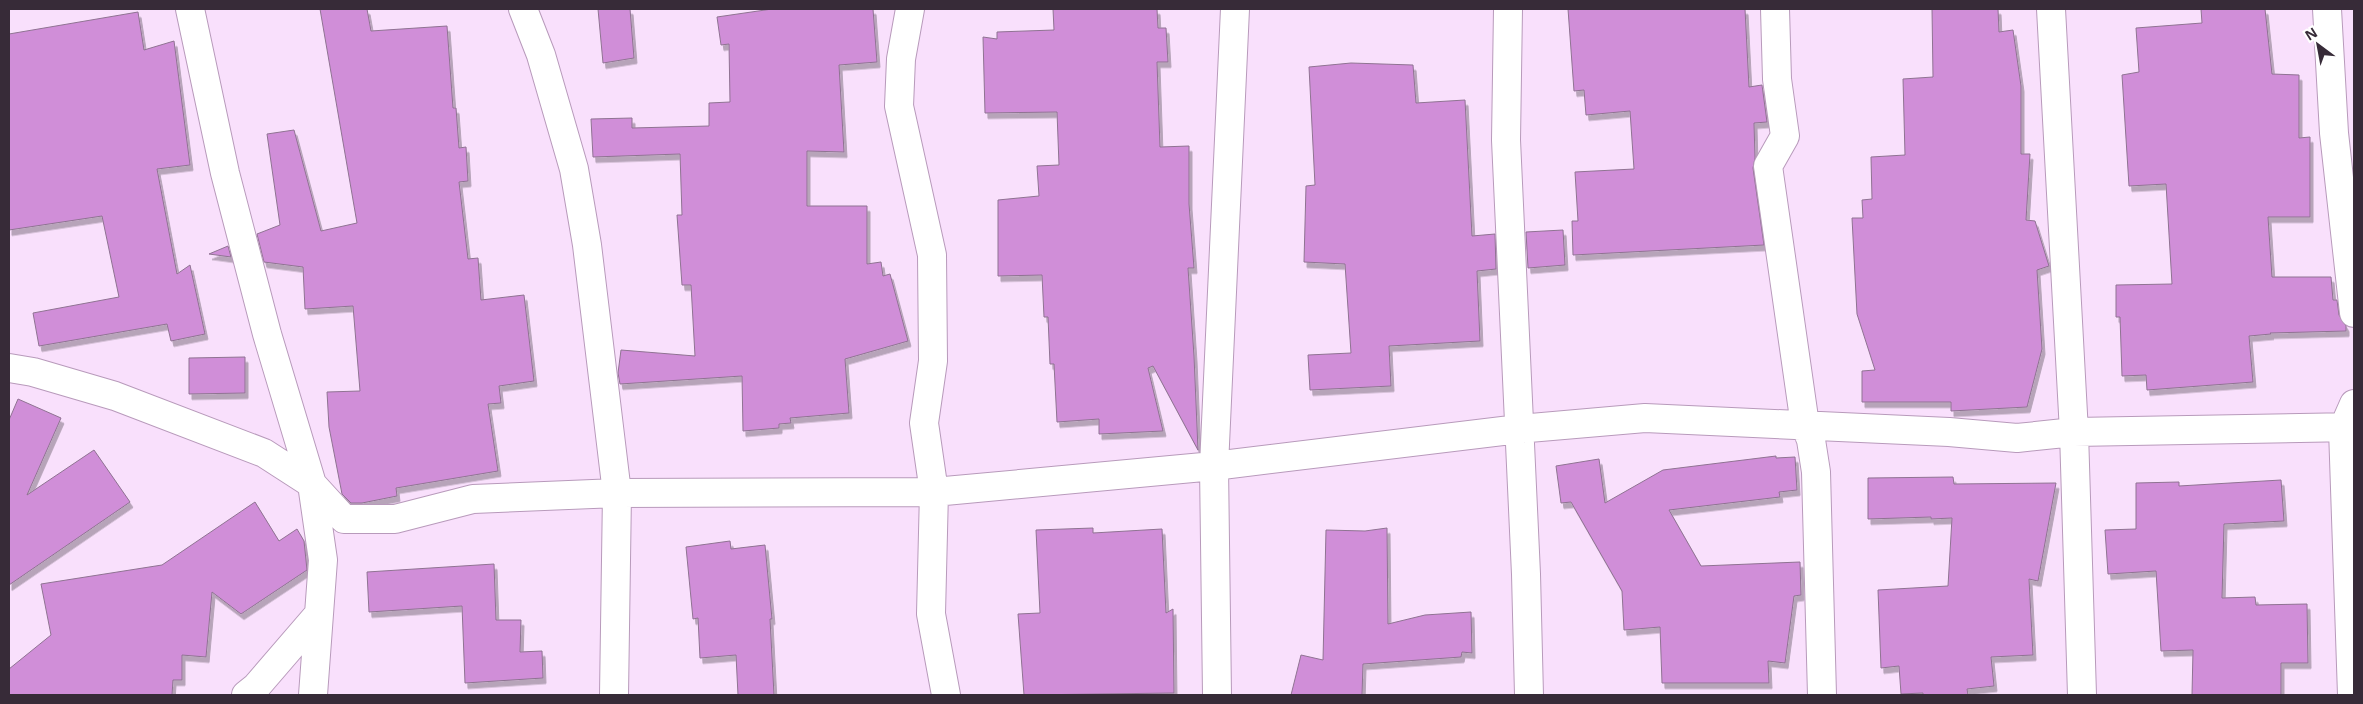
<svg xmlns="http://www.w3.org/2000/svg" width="2363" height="704" viewBox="0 0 2363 704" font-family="'Noto Sans',sans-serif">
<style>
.building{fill:#d08ed8;stroke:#8f7392;filter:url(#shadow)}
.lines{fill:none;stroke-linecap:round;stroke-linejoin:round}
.street-casing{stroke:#b89abb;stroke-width:30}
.street{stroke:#fff;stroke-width:28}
</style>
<defs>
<filter id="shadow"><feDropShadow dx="3" dy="5.5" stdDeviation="0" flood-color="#0004"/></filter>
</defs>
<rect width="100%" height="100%" fill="#f9e0fc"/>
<path class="building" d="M320,9h47l4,22 76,-5 6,82h3l3,40 7,-1 2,34 -9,1 9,77 10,-1 3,42 43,-5 10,86 -35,5 2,17 -13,1 10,67 -102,17 1,8 -35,7h-11l-9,-9 -13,-67 -2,-35 33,-1 -7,-85 -48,3 -2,-42 -39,-5 -7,-28 23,-9 -13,-91 27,-4 27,101 36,-8z
M598,9h32l4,49 -31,5z
M772,9h101l4,53 -38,3 5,87 -37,-1v55h60v58l14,-2 2,14 7,-2 18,67 -63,18 4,54 -59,5 1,5 -12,1v4l-36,3 -1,-55 -122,8 -2,-11 3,-23 74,6 -4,-71h-9l-5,-70h5l-2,-61 -87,3 -2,-38 41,-1v10l77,-2v-23l21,-1 -1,-58 -8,1 -4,-28z
M1053,9h104l1,19h8l2,34h-11l3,85 29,-1v58l5,64h-6l6,88 4,94 -45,-84 -5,2 15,63 -64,3v-15l-42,3 -3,-58h-4l-2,-47h-4l-2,-42 -44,1v-76l41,-4 -2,-30 22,-1 -2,-53 -72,1 -2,-76 14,2v-7l57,-2z
M1568,9h177l4,78 13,-2 5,37 -13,1 1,35 -2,10 11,77 -191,10 -1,-34h6l-3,-49 59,-3 -4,-58 -44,4 -2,-25 -10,1z
M1932,9h66l1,23 14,-2 8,56v68h9l-4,66 9,1 14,45 -12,4 5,79 -15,58 -76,4v-9h-89v-31l13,-1 -18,-56 -5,-96h11l-1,-18 10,-1 -1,-42 34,-2 -2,-76 30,-2z
M2201,9h64l7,65 27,1v63l11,-1v80h-42l4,60h59l2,23h4l2,15 7,11v5l-76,2 1,1 -22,2 4,46 -106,8 -1,-15 -24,1 -2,-59h-4v-32l56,-1 -6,-100 -37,2 -7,-111 17,-3 -3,-44 66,-5z
M138,12l6,38 30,-9 16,124 -33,4 20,105 13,-9 15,69 -34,7 -4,-17 -128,22 -6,-33 86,-16 -17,-81 -93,14v-196z
M1351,63l62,2 3,38 49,-3 7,136 23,-2 1,35 -19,2 3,70 -91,5 2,40 -81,4 -2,-35 43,-2 -6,-89 -41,-2 2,-76 9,-1 -6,-118z
M1563,230l2,35 -37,3 -2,-36z
M228,246l3,11 -22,-3z
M245,357v36l-56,1v-36z
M18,399l43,19 -34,77 67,-45 36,52 -121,83v-165z
M1776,456v2l19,-1 2,33 -18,2 1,5 -111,13 32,56 99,-4 1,33 -7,1 -9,67 -17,-2 1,22h-107l-2,-56 -36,3 -2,-39 -51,-89 -10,1 -5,-37 43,-7 6,44 58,-33z
M1953,477l1,7 102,-1 -18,98 -9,-2 4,76 -42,2 3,29 -27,3 1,6h-45v-2l-22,1 -2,-28 -18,2 -3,-78 70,-4 4,-68 -21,1v-2l-63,2v-41z
M2281,480l3,41 -60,3 -2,74 33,-1 1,8 51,-1 1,59h-27v32h-89l1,-45 -32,1 -5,-80 -48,3 -3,-44 31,-1v-46l43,-1v4z
M255,502l24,39 18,-12 7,12 3,29 -66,44 -29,-22 -6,65 -24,-2v25h-9l-1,15h-163v-26l42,-34 -10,-51 121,-19z
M1093,528v5l69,-4 4,84 7,-4 1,84 -150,2 -6,-81 22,-1 -4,-83z
M1387,528l1,96 37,-9 46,-3 1,41 -10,-1 -1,5 -98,7 -1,31h-71l10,-40 22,5 3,-130 39,1z
M730,541l1,8 34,-4 7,74h-2l4,76h-36l-2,-40 -36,3 -2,-40 -5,1 -7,-72z
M494,564l2,56h25l-1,32 22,-1 1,27 -78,5 -3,-77 -93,6 -2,-40z"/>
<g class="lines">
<defs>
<path id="street" d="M190,9l35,164 42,161 45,150 11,76 -10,135
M523,9l18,46 33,114 13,76 30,248 -3,202
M910,9l-9,50 -2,47 33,149 1,106 -9,62 10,69 -3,122 15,81
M1508,9l-2,131 20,434 3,121
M1775,9l2,70 8,57 -17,30 37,259 6,15 5,32 6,223
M2051,9l23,423 8,263
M2327,9l7,124 20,180
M9,368l24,4 82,24 149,57 48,31 32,35h51l78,-20 144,-6 317,-1 280,-26 305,-37 126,-11 304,14 68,6 57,-6 280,-5
M246,695l10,-8 62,-72
M1217,695l-3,-229 21,-457
M2352,695l-9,-266 11,-25"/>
</defs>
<use href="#street" class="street-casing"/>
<use href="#street" class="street"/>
</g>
<rect width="2363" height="704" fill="none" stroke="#372b38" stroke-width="20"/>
<g transform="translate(2318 45) rotate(328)" stroke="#ffffff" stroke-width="4" paint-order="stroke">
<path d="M0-4L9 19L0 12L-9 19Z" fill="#372b38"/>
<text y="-8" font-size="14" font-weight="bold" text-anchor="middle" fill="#372b38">N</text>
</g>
</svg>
